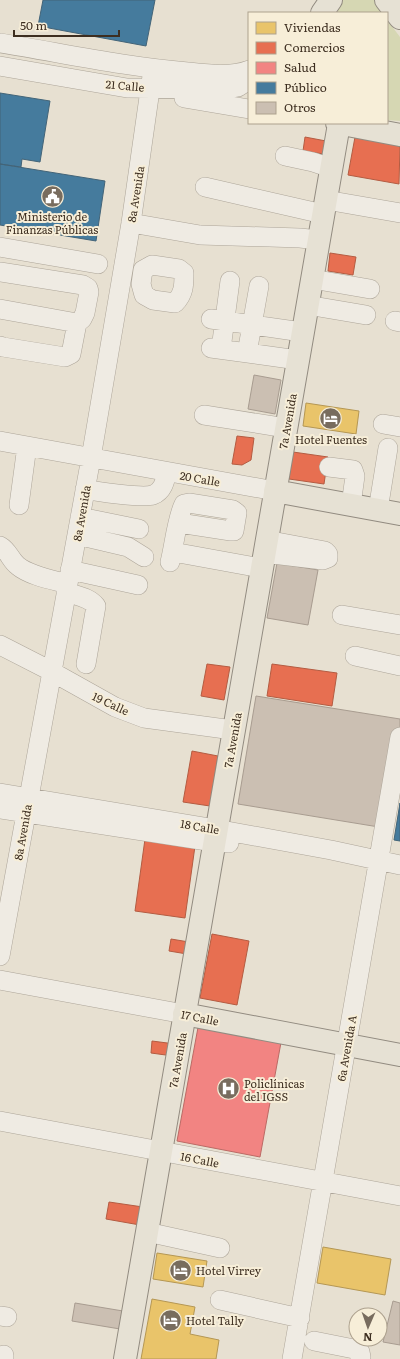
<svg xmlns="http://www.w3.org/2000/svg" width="400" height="1359" viewBox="0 0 400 1359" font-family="Literata,serif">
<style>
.green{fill:#d6d7b3}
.homes{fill:#e9c46a;stroke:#b59754}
.shops{fill:#e76f51;stroke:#b45c42}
.health{fill:#f28482;stroke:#bc6a65}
.public{fill:#457b9d;stroke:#436478}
.building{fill:#cbbfb2;stroke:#a89c90}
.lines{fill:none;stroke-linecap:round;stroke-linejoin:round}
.minor-casing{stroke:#ada599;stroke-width:20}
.major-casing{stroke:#928b80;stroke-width:24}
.minor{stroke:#efebe3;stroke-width:19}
.major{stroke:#e6e1d4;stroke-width:22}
.labels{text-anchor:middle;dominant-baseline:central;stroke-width:4;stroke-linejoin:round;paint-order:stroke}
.street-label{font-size:11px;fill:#3d2e20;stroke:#f7eed8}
.poi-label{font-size:11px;fill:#3d2e20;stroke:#f7eed8;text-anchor:start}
</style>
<rect width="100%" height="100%" fill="#e7e0d1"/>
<path class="green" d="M339,0h35l7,13h-50z
M387,20l13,17v84l-13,-1z"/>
<path class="homes" d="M306,403l53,8 -3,23 -53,-8z
M323,1247l68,12 -6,36 -68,-12z
M157,1253l50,8 -4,26 -50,-8z
M152,1299l43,8 -5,27 29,6 -3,19h-75z"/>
<path class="shops" d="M305,137l21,4 -2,13 -21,-3z
M355,137l45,8 -1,39 -51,-9z
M330,253l26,4 -3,18 -25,-4z
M237,436l17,2 -3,22 -9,5 -10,-1z
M293,452l35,5 -4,27 -35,-5z
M207,664l23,3 -6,33 -23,-4z
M272,664l65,9 -5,33 -65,-10z
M192,751l26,5 -8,50 -27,-4z
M145,839l50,7 -10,72 -50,-7z
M212,934l37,7 -12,64 -37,-7z
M171,939l18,3 -2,12 -18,-3z
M152,1041l23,3 -2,12 -22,-3z
M109,1202l34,5 -3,18 -34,-6z"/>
<path class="health" d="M199,1022l83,15 -22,120 -83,-16z"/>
<path class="public" d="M43,0h112l-9,46 -108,-20z
M0,93l50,8 -10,61 -18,-3 -1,8 -21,-3z
M0,164l105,17 -9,60 -96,-16z
M400,803v38l-6,-1z"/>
<path class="building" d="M254,375l27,5 -6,34 -27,-5z
M277,563l41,7 -10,55 -41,-7z
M256,696l144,23v21l-15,88 -147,-24z
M393,1301l7,2v42l-17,-3z
M75,1303l54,9 -3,18 -54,-9z"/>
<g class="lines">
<defs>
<path id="minor" d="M0,43c62,10 125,24 188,29 19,2 43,5 61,-2
M0,66l127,22 100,1 11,-2 11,-7
M184,98l65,11
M285,156l28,6 18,6
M205,187l118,27
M326,200l74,13
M131,223l69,12 100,3 18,2
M0,247l98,17
M152,265l27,4 5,4c0,12 0,21 -9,30l-22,-3 -9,-5 -3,-11 2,-14z
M0,272l83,13 5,3 1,4 -4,21 -3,6 -5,4 -77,-14
M312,279l58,10
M307,305l59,10
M211,319l91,13
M395,321l5,1
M0,346l3,1 62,10 6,-3 6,-31
M211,348l87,12
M221,349l9,-68
M247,353l12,-67
M204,415l82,13
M383,424l17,3
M0,441l275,50
M329,467l24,3 2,6 -4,29
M85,489c12,3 57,9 68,6 10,-4 12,-14 14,-23
M19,505l8,-59
M378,510l10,-62
M80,517l59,12
M77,535l51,12 16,10
M0,546c9,5 10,14 18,20 12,10 35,14 50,18
M173,552l88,16
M264,553l59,7 5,-2v-4l-3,-3 -59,-11
M170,562c4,-15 7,-45 14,-58l5,-1 44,7 4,3 -3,18h-3l-52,-8
M70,570l68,15
M66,592c11,4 23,5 30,14l-10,58
M342,615l58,10
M0,645l47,24 68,38 29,11 89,12
M355,656l45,10
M0,793l216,36 115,21 69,15
M0,809l214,33 15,1
M0,956l91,-498 40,-235 22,-154
M0,980l184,34
M0,1121l400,75
M147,1232l73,16
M220,1300l80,18
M0,1316l7,1
M314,1341l40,8 6,3 1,5 -1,2
M4,1359v-4
M292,1359l108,-622"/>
<path id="major" d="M386,0l14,18
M322,13l9,-13
M337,123l63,12
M275,491l125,23
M184,1014l216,41
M125,1359l214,-1235"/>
</defs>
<use href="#minor" class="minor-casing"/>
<use href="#major" class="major-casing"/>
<use href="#minor" class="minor"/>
<use href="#major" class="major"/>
</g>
<defs>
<symbol id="civic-disc" viewBox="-11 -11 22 22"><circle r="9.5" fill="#786c5e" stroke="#f7eed8"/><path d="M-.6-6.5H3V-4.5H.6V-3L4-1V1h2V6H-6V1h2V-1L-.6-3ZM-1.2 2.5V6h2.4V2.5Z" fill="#fff"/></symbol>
<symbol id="hotel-disc" viewBox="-11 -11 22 22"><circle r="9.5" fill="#786c5e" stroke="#f7eed8"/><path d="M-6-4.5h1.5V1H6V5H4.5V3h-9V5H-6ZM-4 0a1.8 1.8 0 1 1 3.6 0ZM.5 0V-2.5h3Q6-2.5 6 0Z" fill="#fff"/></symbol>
<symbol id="hospital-disc" viewBox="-11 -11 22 22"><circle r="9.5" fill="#786c5e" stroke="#f7eed8"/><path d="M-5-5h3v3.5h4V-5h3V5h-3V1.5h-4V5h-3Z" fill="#fff"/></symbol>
</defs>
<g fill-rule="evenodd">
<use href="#civic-disc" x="40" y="184" width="25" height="25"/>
<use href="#hotel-disc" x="318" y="406" width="25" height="25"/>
<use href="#hospital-disc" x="216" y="1076" width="25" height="25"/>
<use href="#hotel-disc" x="168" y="1258" width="25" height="25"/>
<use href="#hotel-disc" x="158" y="1308" width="25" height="25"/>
</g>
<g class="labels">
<g class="street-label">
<text transform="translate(125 85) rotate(5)">21 Calle</text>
<text transform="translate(135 194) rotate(-81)">8a Avenida</text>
<text transform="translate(287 421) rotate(-80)">7a Avenida</text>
<text transform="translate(200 478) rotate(10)">20 Calle</text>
<text transform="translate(81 513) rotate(-80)">8a Avenida</text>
<text transform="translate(111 703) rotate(25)">19 Calle</text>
<text transform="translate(232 740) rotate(-80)">7a Avenida</text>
<text transform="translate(200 826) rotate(10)">18 Calle</text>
<text transform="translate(22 832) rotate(-80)">8a Avenida</text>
<text transform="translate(200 1017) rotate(11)">17 Calle</text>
<text transform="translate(346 1048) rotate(-80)">6a Avenida A</text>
<text transform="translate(177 1060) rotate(-80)">7a Avenida</text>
<text transform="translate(200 1159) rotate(11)">16 Calle</text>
</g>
<g class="poi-label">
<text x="52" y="216" text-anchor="middle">Ministerio de<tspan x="52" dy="13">Finanzas Públicas</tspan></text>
<text x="331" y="439" text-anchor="middle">Hotel Fuentes</text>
<text x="244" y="1083">Policlínicas<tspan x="244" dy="13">del IGSS</tspan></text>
<text x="196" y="1270">Hotel Virrey</text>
<text x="186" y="1320">Hotel Tally</text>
</g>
</g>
<rect x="248" y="12" width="140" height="112" fill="#f7eed8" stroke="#ada18e"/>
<rect x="256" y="22" width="20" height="12" fill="#e9c46a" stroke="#ada18e"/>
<text x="284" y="32" font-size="12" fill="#3d2e20">Viviendas</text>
<rect x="256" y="42" width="20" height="12" fill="#e76f51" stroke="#ada18e"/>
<text x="284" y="52" font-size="12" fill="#3d2e20">Comercios</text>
<rect x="256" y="62" width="20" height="12" fill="#f28482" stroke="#ada18e"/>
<text x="284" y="72" font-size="12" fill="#3d2e20">Salud</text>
<rect x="256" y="82" width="20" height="12" fill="#457b9d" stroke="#ada18e"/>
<text x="284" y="92" font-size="12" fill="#3d2e20">Público</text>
<rect x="256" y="102" width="20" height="12" fill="#cbbfb2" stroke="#ada18e"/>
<text x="284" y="112" font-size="12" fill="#3d2e20">Otros</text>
<g transform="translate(368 1327) rotate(182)"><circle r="19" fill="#f7eed8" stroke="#ada18e"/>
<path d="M0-3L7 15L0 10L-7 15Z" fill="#786c5e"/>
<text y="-6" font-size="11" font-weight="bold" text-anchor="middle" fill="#3d2e20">N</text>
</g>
<path d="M14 30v6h105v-6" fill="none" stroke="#3d2e20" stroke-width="2"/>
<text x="20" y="30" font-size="12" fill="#3d2e20" stroke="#f7eed8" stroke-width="3" paint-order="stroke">50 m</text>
</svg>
